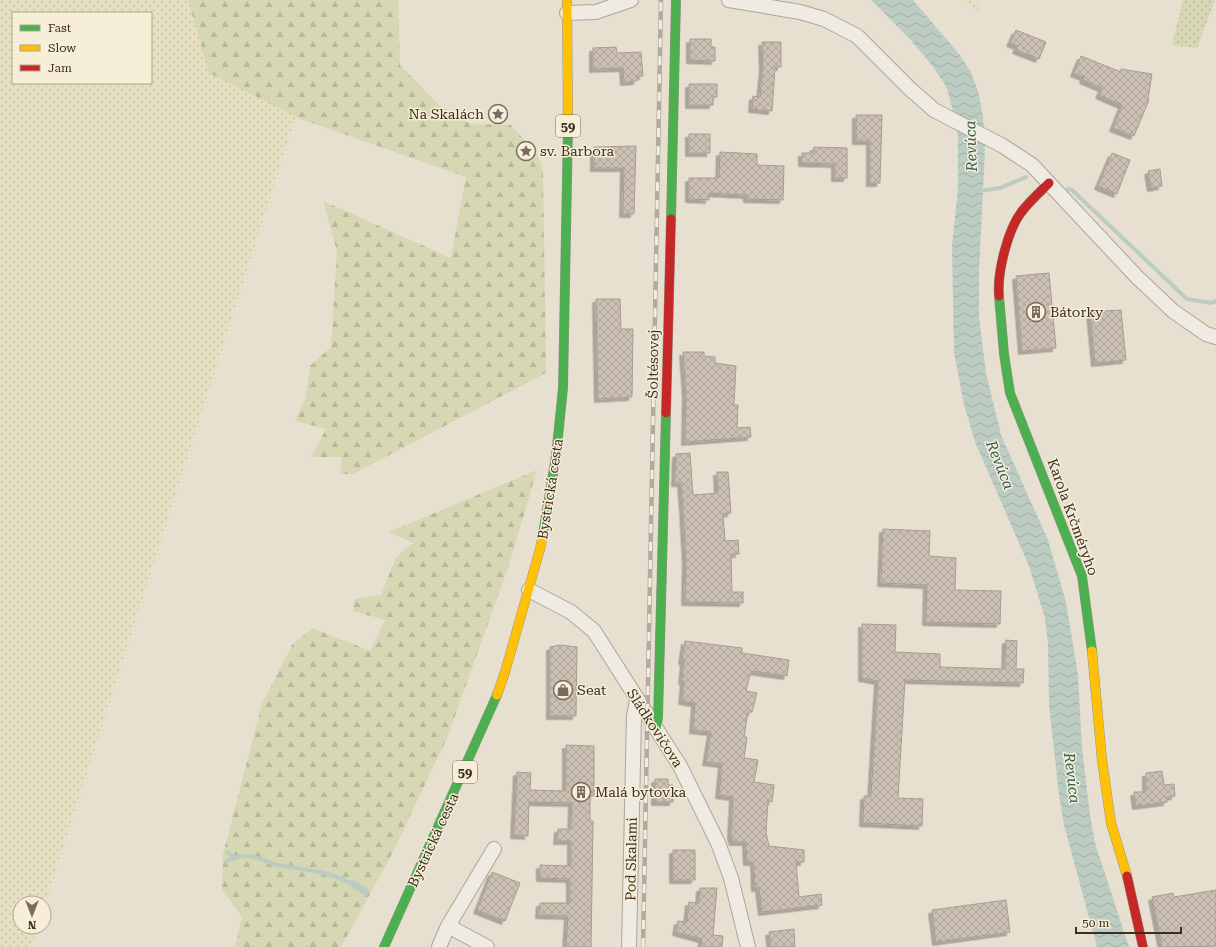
<svg xmlns="http://www.w3.org/2000/svg" width="1216" height="947" viewBox="0 0 1216 947" font-family="'Roboto Serif',serif">
<style>
.farmland{fill:url(#farmland-dots);fill-rule:evenodd}
.forest{fill:url(#forest-firs)}
.park{fill:url(#park-dots)}
.water{fill:url(#water-waves)}
.lines{fill:none;stroke-linecap:round;stroke-linejoin:round}
.stream{stroke:#bcccc2;stroke-width:4}
.building{fill:url(#building-cross-hatch);stroke:#a89c90;filter:url(#shadow)}
.street-casing{stroke:#ada599;stroke-width:16}
.fast-casing{stroke:#9c958a;stroke-width:10}
.slow-casing{stroke:#9c958a;stroke-width:10}
.jam-casing{stroke:#9c958a;stroke-width:10}
.street{stroke:#efebe3;stroke-width:14}
.fast{stroke:#4caf50;stroke-width:9}
.slow{stroke:#ffc107;stroke-width:9}
.jam{stroke:#c62828;stroke-width:9}
.rail-casing{stroke:#afaaa2;stroke-width:4.5}
.rail{stroke:#f7eed8;stroke-width:3;stroke-dasharray:9;stroke-linecap:butt}
.labels{text-anchor:middle;dominant-baseline:central;stroke-width:3;stroke-linejoin:round;paint-order:stroke}
.shield{fill:#f7eed8;stroke:#756857;stroke-width:1}
.shield-label{font-size:13px;font-weight:bold;fill:#3d2e20}
.poi-label{font-size:14px;fill:#3d2e20;stroke:#f7eed8;text-anchor:start}
.street-label{font-size:14px;fill:#3d2e20;stroke:#f7eed8}
.water-label{font-size:15px;font-style:italic;fill:#2f5d5a;stroke:#f7eed8}
</style>
<defs>
<pattern id="farmland-dots" width="8" height="8" patternUnits="userSpaceOnUse"><rect width="8" height="8" fill="#e6dfc2"/><path d="M2 2h.1M6 6h.1" fill="none" stroke="#c6c0a6" stroke-width="1.8" stroke-linecap="round"/></pattern>
<pattern id="forest-firs" width="22" height="20" patternUnits="userSpaceOnUse"><rect width="22" height="20" fill="#d6d7b3"/><path d="M5 1l3.5 6h-7zM16 11l3.5 6h-7z" fill="#b9b99a"/></pattern>
<pattern id="park-dots" width="8" height="8" patternUnits="userSpaceOnUse"><rect width="8" height="8" fill="#d6d7b3"/><path d="M2 2h.1M6 6h.1" fill="none" stroke="#b9b99a" stroke-width="1.8" stroke-linecap="round"/></pattern>
<pattern id="water-waves" width="16" height="10" patternUnits="userSpaceOnUse"><rect width="16" height="10" fill="#bcccc2"/><path d="M0 5q4-4 8 0t8 0" fill="none" stroke="#a2b0a6"/></pattern>
<pattern id="building-cross-hatch" width="8" height="8" patternUnits="userSpaceOnUse"><rect width="8" height="8" fill="#cbbfb2"/><path d="M0 0l8 8M0 8l8-8" fill="none" stroke="#afa499"/></pattern>
<filter id="shadow"><feDropShadow dx="-3.5" dy="3.5" stdDeviation="0" flood-color="#0004"/></filter>
</defs>
<rect width="100%" height="100%" fill="#e7e0d1"/>
<path class="farmland" d="M0,0h333l-289,908v-5h-24v24h18l-6,20h-32zM13,13h138v70h-138z
M961,0h17l1,11z"/>
<path class="forest" d="M188,0h210l2,65 39,40 32,19 40,1 27,30 5,17 3,201 -193,101h-13l2,-17h-31l15,-28 -31,-8 11,-24 4,-31 21,-19 6,-96 -14,-50 128,57 15,-81 -165,-58 -92,-46z
M537,470l-28,95 -62,173 -56,118 -50,91h-106l7,-30 -20,-27 1,-36 39,-150 30,-59 21,-17 57,23 15,-31 -32,-9 1,-12 27,-4 15,-38 17,-14 -24,-11z"/>
<path class="park" d="M1183,0h32l-18,48 -25,-3z"/>
<path class="water" d="M871,0h42l46,54 12,18 8,23 4,21 2,33 -6,122v46l7,56 15,62 47,105 18,62 12,73 4,73 8,67 5,28 34,104h-32l-33,-122 -5,-30 -10,-90 -1,-60 -3,-27 -16,-52 -54,-124 -11,-38 -10,-51 -2,-108 6,-56v-52l-5,-26 -6,-23 -13,-20 -25,-30z"/>
<g class="lines">
<path class="stream" d="M1068,189l4,1 115,109 24,4 5,-2
M979,191l21,-3 26,-11
M227,852l7,5
M227,861c7,-4 13,-5 21,-5 10,0 19,7 29,9 26,5 50,5 73,18l3,-1v4l3,-2 -1,4 5,-2 -1,4 4,-2 -1,4 4,-2v4"/>
</g>
<path class="building" d="M1016,30l30,12 -7,17 -23,-9 2,-4 -8,-3z
M690,39h21v8h4v14l-25,-1z
M762,42h19v25h-6l-3,44 -20,-2 1,-13 7,1 3,-30z
M616,47l1,6 24,-1 2,24h-6v5l-13,1 -1,-14 -30,1v-21z
M1081,56l40,16v-3l31,5 -4,25 1,1 -15,36 -21,-8 9,-23 -23,-10 3,-7 -19,-8 1,-3 -10,-4z
M689,84h28v13h-4v8h-24z
M856,115h26l-2,68h-10v-42h-14z
M689,134h21v19h-21z
M636,146l-2,68h-11l1,-46h-30v-21z
M814,147l33,1v30h-12v-14l-33,-1v-10h11z
M720,152l37,2v11l27,1 -1,34 -36,-1v-4l-38,-2v7l-20,-1v-21h30z
M1112,153l18,7 -13,34 -19,-8z
M1160,169l2,17 -11,2 -3,-17z
M1049,273l7,75 -34,3 -6,-75z
M596,299h24l1,30h12l-1,68 -34,2z
M1121,310l5,50 -31,3 -5,-51z
M683,352h21v4l11,1v6l21,3 -2,39h4l-1,23 13,-1 1,10 -66,5 1,-48z
M690,453l3,42 25,-2 -1,-21h11l3,41 -8,1 2,27 13,-1 1,14h-8l1,38h11v11l-58,-1 1,-41 -3,-54 -2,-24h-6l1,-29z
M883,529l47,2 -1,25 27,2 -1,32 46,1 -1,33 -74,-2 1,-37 -46,-2z
M862,624l34,1 -1,27 45,2v13l65,2 1,-29 11,1 -1,28h8l-1,14 -118,-3 -7,118 25,1 -1,27 -59,-3 1,-27h7l7,-115 -16,-3z
M685,641l57,7v5l47,7 -2,16 -36,-5 -5,20 11,2 -5,19h-4l-4,25h3l-3,21 14,2 -4,22 20,3 -2,17 -4,-1 -2,32 3,13 35,4v12h-8l3,35 22,-3 1,11 -60,7 -3,-24h-4l-1,-26h-7l-1,-20h-13l-2,-7 2,-38 -14,-2 3,-31 -16,-2 5,-30 -18,-2 2,-27 -13,-2 2,-20h-2l2,-20h-2z
M560,645l17,2 -1,69h-26v-69z
M566,745l28,1v50h-4v22l1,3h2l-2,126h-25l2,-31 -29,-1 1,-12h30v-24l-30,-1v-13l31,1v-25h-14l1,-12h13l1,-26 -43,-1 -1,34 -14,-1 3,-63 14,1 -1,17 36,1z
M1162,771l2,14 10,-1 1,12 -8,1v5l-31,4 -2,-14h12v-19z
M655,779h13v6h5v17h-18z
M673,850h22v30h-22z
M492,872l28,11 -15,38 -28,-11z
M700,888h17l-4,47 10,1 -1,11h-21l1,-8 -26,-7 2,-11 9,1 2,-20 10,1z
M1216,890v56l-54,1 -10,-50 21,-4 1,4z
M1006,900l4,32 -74,10 -4,-32z
M794,929l1,18h-24l-2,-15z"/>
<g class="lines">
<defs>
<path id="street" d="M729,0l71,12 24,7 33,17 52,52 25,22 69,36 29,19 104,111 37,35 33,23 10,3
M567,13l29,-1 35,-12
M529,590l42,22 23,19 86,135 38,77 13,35 17,69
M448,926l46,-77
M439,947l9,-21 39,21
M629,947l5,-231 3,-16"/>
<path id="fast" d="M671,219l5,-219
M999,296l5,58 6,39 72,183 10,75
M543,534l13,-78 7,-68 5,-261
M656,729l2,-11 8,-305
M384,947l113,-252"/>
<path id="slow" d="M567,0l1,127
M1092,651l10,109 9,63 16,53
M497,695l8,-23 35,-123 3,-15"/>
<path id="jam" d="M999,296c-2,-24 9,-68 24,-86 8,-10 17,-18 26,-27
M666,413l5,-194
M1127,876l16,71"/>
</defs>
<use href="#street" class="street-casing"/>
<use href="#fast" class="fast-casing"/>
<use href="#slow" class="slow-casing"/>
<use href="#jam" class="jam-casing"/>
<use href="#street" class="street"/>
<use href="#fast" class="fast"/>
<use href="#slow" class="slow"/>
<use href="#jam" class="jam"/>
<defs>
<path id="rail" d="M643,947l18,-947"/>
</defs>
<use href="#rail" class="rail-casing"/>
<use href="#rail" class="rail"/>
</g>
<defs>
<symbol id="sight-ring" viewBox="-11 -11 22 22"><circle r="9.5" fill="#f7eed8" stroke="#786c5e" stroke-width="1.5"/><path d="M0-6L1.8-2.2L6-1.7L2.9 1.2L3.7 5.4L0 3.3L-3.7 5.4L-2.9 1.2L-6-1.7L-1.8-2.2Z" fill="#786c5e"/></symbol>
<symbol id="building-ring" viewBox="-11 -11 22 22"><circle r="9.5" fill="#f7eed8" stroke="#786c5e" stroke-width="1.5"/><path d="M-4-6H4V6H1V3H-1V6H-4ZM-2.5-4.3h1.7v1.8h-1.7ZM.8-4.3h1.7v1.8H.8ZM-2.5-1h1.7V.8h-1.7ZM.8-1h1.7V.8H.8Z" fill="#786c5e"/></symbol>
<symbol id="shop-ring" viewBox="-11 -11 22 22"><circle r="9.5" fill="#f7eed8" stroke="#786c5e" stroke-width="1.5"/><path d="M-5-2.5h2.3a2.7 3.5 0 0 1 5.4 0H5L5.5 6h-11ZM-1.5-2.5h3a1.5 2.3 0 0 0-3 0Z" fill="#786c5e"/></symbol>
</defs>
<g fill-rule="evenodd">
<use href="#sight-ring" x="487" y="103" width="22" height="22"/>
<use href="#sight-ring" x="515" y="140" width="22" height="22"/>
<use href="#building-ring" x="1025" y="301" width="22" height="22"/>
<use href="#shop-ring" x="552" y="679" width="22" height="22"/>
<use href="#building-ring" x="570" y="781" width="22" height="22"/>
</g>
<g class="labels">
<g class="shield">
<rect x="556" y="115" width="24" height="22" rx="3"/>
<rect x="453" y="761" width="24" height="22" rx="3"/>
</g>
<g class="shield-label">
<text x="568" y="126">59</text>
<text x="465" y="772">59</text>
</g>
<g class="poi-label">
<text x="484" y="114" text-anchor="end">Na Skalách</text>
<text x="540" y="151">sv. Barbora</text>
<text x="1050" y="312">Bátorky</text>
<text x="577" y="690">Seat</text>
<text x="595" y="792">Malá bytovka</text>
</g>
<g class="street-label">
<text transform="translate(653 364) rotate(-89)">Šoltésovej</text>
<text transform="translate(550 489) rotate(-81)">Bystrická cesta</text>
<text transform="translate(1073 517) rotate(70)">Karola Krčméryho</text>
<text transform="translate(655 728) rotate(57)">Sládkovičova</text>
<text transform="translate(433 840) rotate(-65)">Bystrická cesta</text>
<text transform="translate(631 859) rotate(-89)">Pod Skalami</text>
</g>
<g class="water-label">
<text transform="translate(971 146) rotate(-92)">Revúca</text>
<text transform="translate(1000 465) rotate(68)">Revúca</text>
<text transform="translate(1072 778) rotate(83)">Revúca</text>
</g>
</g>
<rect x="12" y="12" width="140" height="72" fill="#f7eed8" stroke="#ada18e"/>
<rect x="20" y="25" width="20" height="6" fill="#4caf50" stroke="#ada18e"/>
<text x="48" y="32" font-size="12" fill="#3d2e20">Fast</text>
<rect x="20" y="45" width="20" height="6" fill="#ffc107" stroke="#ada18e"/>
<text x="48" y="52" font-size="12" fill="#3d2e20">Slow</text>
<rect x="20" y="65" width="20" height="6" fill="#c62828" stroke="#ada18e"/>
<text x="48" y="72" font-size="12" fill="#3d2e20">Jam</text>
<g transform="translate(32 915) rotate(180)"><circle r="19" fill="#f7eed8" stroke="#ada18e"/>
<path d="M0-3L7 15L0 10L-7 15Z" fill="#786c5e"/>
<text y="-6" font-size="11" font-weight="bold" text-anchor="middle" fill="#3d2e20">N</text>
</g>
<path d="M1076 927v6h105v-6" fill="none" stroke="#3d2e20" stroke-width="2"/>
<text x="1082" y="927" font-size="12" fill="#3d2e20" stroke="#f7eed8" stroke-width="3" paint-order="stroke">50 m</text>
</svg>
